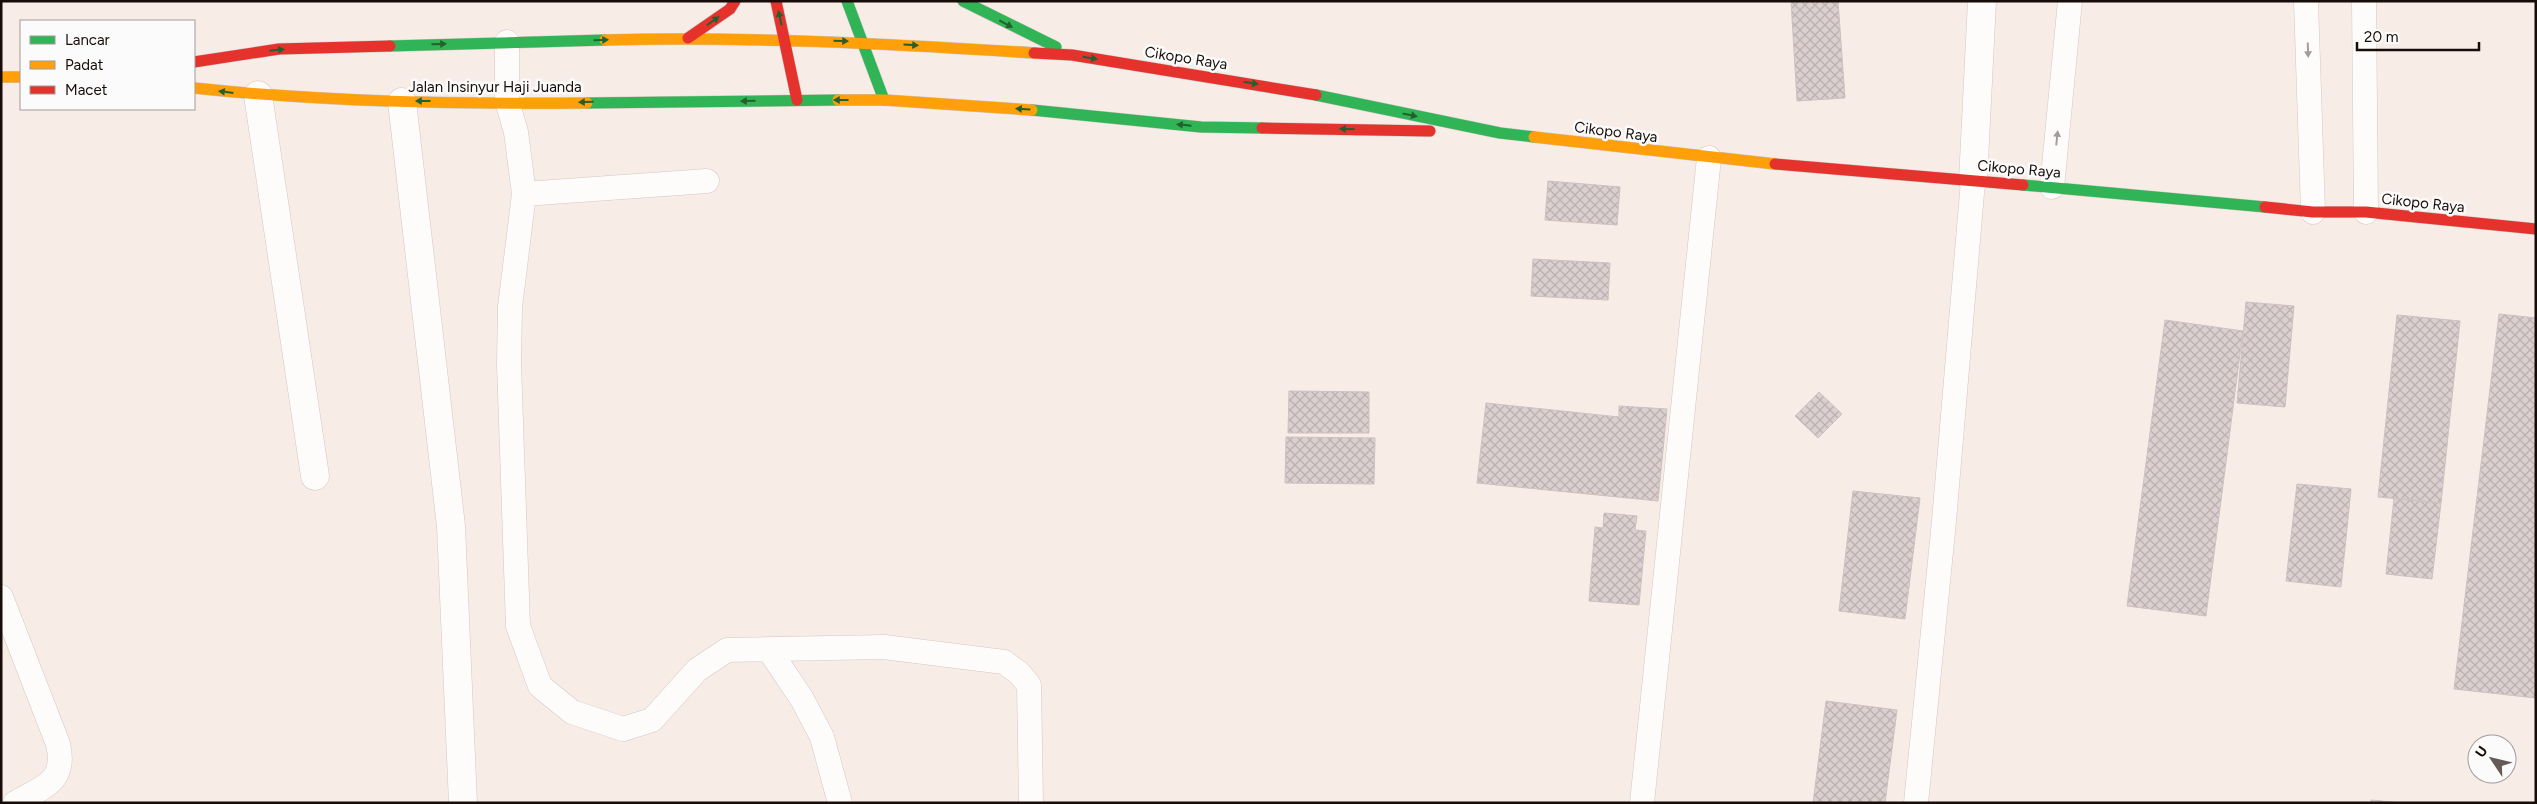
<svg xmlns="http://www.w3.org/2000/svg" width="2537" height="804" viewBox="0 0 2537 804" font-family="Figtree,sans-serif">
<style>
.building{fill:url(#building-cross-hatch);stroke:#cdc1c1}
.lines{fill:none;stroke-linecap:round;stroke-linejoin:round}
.lane-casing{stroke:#d3c7c3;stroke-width:25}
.street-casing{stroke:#d3c7c3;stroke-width:29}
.fast-casing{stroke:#cec7c5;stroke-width:12}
.slow-casing{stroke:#cec7c5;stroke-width:12}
.jam-casing{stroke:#cec7c5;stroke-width:12}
.lane{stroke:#fefcfb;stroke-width:24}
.street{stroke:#fefcfb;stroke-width:28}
.fast{stroke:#30b455;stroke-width:11}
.slow{stroke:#ff9f0a;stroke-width:11}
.jam{stroke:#e5322d;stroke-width:11}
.oneway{fill:#24602e}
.oneway2{fill:#a29c9a}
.labels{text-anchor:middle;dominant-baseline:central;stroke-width:5;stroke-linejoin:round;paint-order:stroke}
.street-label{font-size:15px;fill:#170c08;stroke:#fbfbfb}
</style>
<defs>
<pattern id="building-cross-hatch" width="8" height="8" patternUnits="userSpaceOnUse" patternTransform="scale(1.25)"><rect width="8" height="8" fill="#dbcfcf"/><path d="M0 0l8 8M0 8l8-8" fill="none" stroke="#bbb1b0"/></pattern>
</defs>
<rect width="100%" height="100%" fill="#f8ece7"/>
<path class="building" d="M1791,1h47l7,97 -48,3z
M1548,181l72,6 -3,38 -72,-5z
M1533,259l77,4 -2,37 -77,-4z
M2246,302l48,4 -9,101 -48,-4z
M2499,314l37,4v380l-82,-9z
M2397,315l63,6 -19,182 -63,-6z
M2165,320l78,11 -37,285 -79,-10z
M1289,391l80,1v41h-81z
M1819,392l23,22 -24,24 -23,-22z
M1486,403l133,14v-11l48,3 -9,92 -181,-18z
M1286,437l89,1 -1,46 -89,-1z
M2297,484l54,5 -10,98 -55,-6z
M1853,491l67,7 -15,121 -66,-8z
M2394,498l47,5 -9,76 -46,-5z
M1604,513l33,3 -2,14 11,1 -7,74 -50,-4 6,-74 8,1z
M1826,701l71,9 -12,93h-72z
M2371,800l32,3h-32z"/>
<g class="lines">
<defs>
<path id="lane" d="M2306,1l7,211
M2364,1l2,211
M507,42v59l9,31 8,62 183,-13
M2052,187l18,-186
M524,194l-14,113 -1,57 9,262 22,60 32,26 51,17 29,-9 45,-50 30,-20 157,-3 120,15 15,11 10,12 2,118
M1,597l57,147c9,38 -15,43 -43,59
M769,650l33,49 20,38 18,66
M1642,803l67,-645
M1916,803l28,-282 29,-340"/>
<path id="street" d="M258,95l57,381
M402,102l49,424 12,277
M1973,181l9,-180"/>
<path id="fast" d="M847,1l37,99
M963,1l93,46
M390,46l215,-6
M1316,95l184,38 34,4
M587,103l251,-3
M1032,110l169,17 61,1
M2023,185l242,22"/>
<path id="slow" d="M605,40c143,-4 286,4 429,13
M1,77h20
M194,88c131,14 261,16 393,15
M838,100h46l148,10
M1534,137l241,27"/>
<path id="jam" d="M776,1l21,99
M688,38l42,-29 5,-8
M1034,53l38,2 244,40
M194,62l85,-13 111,-3
M1262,128l168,3
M1775,164l248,21
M2265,207l48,5h53l170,17"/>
</defs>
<use href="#lane" class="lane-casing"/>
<use href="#street" class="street-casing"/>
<use href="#fast" class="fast-casing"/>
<use href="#slow" class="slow-casing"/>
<use href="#jam" class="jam-casing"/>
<use href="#lane" class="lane"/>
<use href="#street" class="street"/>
<use href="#fast" class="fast"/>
<use href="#slow" class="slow"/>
<use href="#jam" class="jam"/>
</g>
<defs><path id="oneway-solid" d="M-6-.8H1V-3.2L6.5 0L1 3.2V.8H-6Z" transform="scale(1.25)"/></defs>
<g class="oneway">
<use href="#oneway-solid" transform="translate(780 18) rotate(-102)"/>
<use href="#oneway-solid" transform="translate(713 21) rotate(-35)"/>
<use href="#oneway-solid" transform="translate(1006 24) rotate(28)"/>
<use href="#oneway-solid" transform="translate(601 40) rotate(-1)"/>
<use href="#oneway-solid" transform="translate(841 41) rotate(2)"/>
<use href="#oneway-solid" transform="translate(439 44) rotate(-2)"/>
<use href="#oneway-solid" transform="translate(911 45) rotate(3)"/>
<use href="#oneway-solid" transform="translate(277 50) rotate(-6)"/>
<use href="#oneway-solid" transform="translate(1090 58) rotate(9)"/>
<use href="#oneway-solid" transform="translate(1251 83) rotate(9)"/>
<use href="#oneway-solid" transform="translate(226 92) rotate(-173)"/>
<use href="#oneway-solid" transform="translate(841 100) rotate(-180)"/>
<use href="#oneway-solid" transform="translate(423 101) rotate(180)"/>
<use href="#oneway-solid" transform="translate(748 101) rotate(179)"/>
<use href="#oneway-solid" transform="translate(586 102) rotate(179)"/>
<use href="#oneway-solid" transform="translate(1023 109) rotate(-176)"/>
<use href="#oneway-solid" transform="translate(1410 115) rotate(12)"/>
<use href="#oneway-solid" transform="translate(1184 125) rotate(-174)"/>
<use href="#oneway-solid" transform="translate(1347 129) rotate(-179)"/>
</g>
<g class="oneway2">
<use href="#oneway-solid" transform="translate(2308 50) rotate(88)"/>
<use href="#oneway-solid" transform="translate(2057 138) rotate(-84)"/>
</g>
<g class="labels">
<g class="street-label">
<text transform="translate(1186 58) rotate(9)">Cikopo Raya</text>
<text x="495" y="87">Jalan Insinyur Haji Juanda</text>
<text transform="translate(1616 132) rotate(7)">Cikopo Raya</text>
<text transform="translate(2019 169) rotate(5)">Cikopo Raya</text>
<text transform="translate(2423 203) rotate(6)">Cikopo Raya</text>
</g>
</g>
<rect width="2537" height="804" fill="none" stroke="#170c08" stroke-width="5"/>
<rect x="20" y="20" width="175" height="90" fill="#fbfbfb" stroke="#a09b9a"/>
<rect x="30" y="36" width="25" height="8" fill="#30b455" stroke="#a09b9a"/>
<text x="65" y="45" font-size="15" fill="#170c08">Lancar</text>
<rect x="30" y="61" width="25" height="8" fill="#ff9f0a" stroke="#a09b9a"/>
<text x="65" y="70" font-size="15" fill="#170c08">Padat</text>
<rect x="30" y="86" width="25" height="8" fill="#e5322d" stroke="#a09b9a"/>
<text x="65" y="95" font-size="15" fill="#170c08">Macet</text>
<g transform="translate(2492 759) rotate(305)"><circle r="24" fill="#fbfbfb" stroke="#a09b9a"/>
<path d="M0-4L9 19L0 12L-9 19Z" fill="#665a56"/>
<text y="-8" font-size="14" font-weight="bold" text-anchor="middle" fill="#170c08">U</text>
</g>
<path d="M2357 42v8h122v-8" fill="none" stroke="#170c08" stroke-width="2.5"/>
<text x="2364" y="42" font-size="15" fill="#170c08" stroke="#fbfbfb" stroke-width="4" paint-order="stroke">20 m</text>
</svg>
